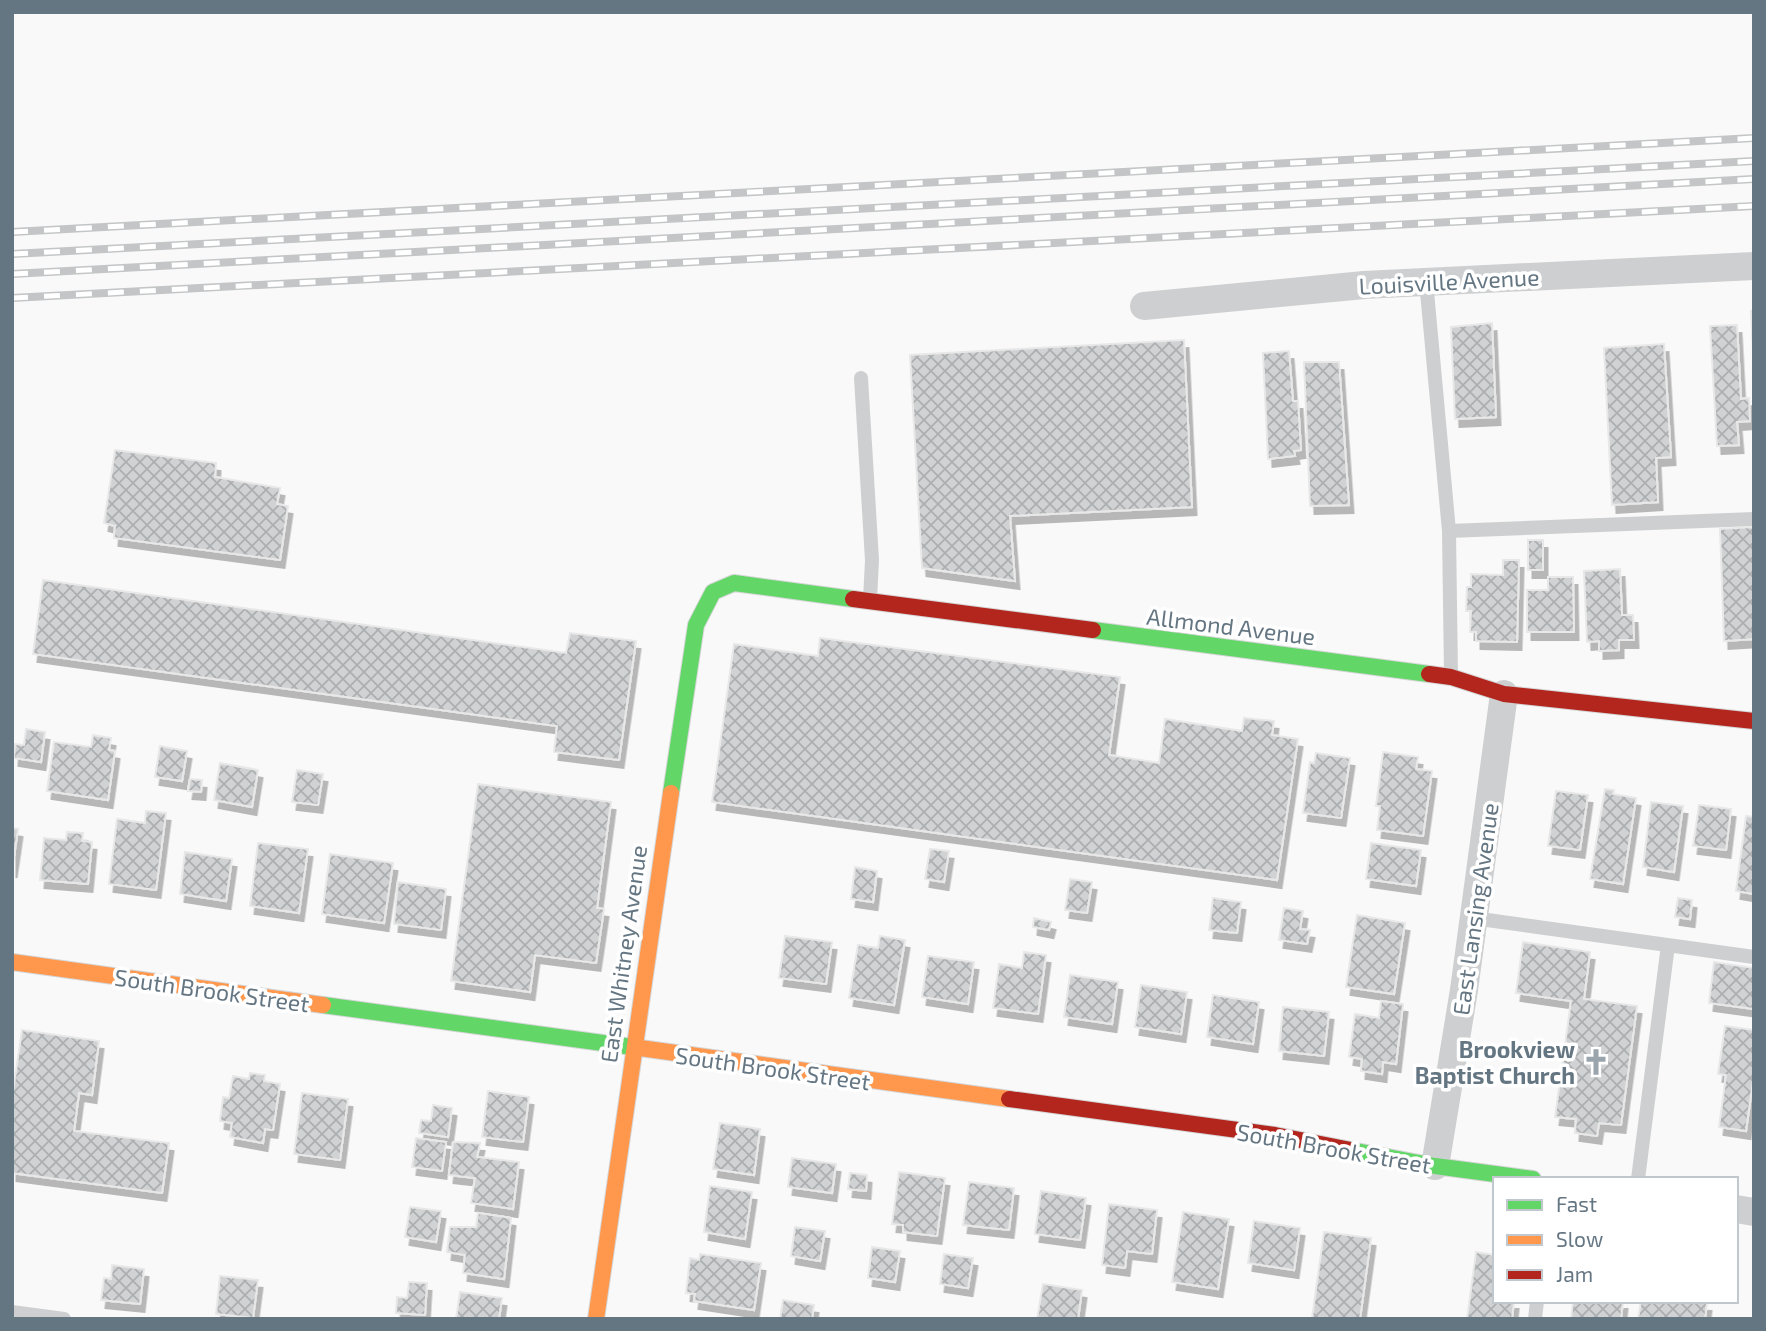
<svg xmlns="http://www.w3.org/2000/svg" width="1766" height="1331" viewBox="0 0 1766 1331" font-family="'Exo 2',sans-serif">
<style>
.building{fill:url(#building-cross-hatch);stroke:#e8e8e8;stroke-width:2;filter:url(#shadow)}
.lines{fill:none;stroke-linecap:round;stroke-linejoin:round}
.fast-casing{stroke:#d5d6d7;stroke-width:18}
.slow-casing{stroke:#d5d6d7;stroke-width:18}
.jam-casing{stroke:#d5d6d7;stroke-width:18}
.lane{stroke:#cecfd0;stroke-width:14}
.street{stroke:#cecfd0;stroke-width:28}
.fast{stroke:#63d668;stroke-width:16}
.slow{stroke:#ff974d;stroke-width:16}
.jam{stroke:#b3261e;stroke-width:16}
.rail-casing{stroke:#c3c5c6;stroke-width:8}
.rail{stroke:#fff;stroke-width:5;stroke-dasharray:16;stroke-linecap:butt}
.labels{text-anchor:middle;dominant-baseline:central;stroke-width:7;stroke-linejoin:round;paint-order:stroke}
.street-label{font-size:23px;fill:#657683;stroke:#fff}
.poi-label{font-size:23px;font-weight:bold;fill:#657683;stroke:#fff;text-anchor:end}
</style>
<defs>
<pattern id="building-cross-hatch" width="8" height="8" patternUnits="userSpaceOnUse" patternTransform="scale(1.75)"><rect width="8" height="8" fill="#d0d2d3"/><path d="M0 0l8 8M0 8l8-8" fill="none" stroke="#acafb1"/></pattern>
<filter id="shadow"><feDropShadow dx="4.5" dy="8" stdDeviation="0" flood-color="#0004"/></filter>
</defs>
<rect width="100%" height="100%" fill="#f9f9f9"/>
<path class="building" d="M1754,310v63l-3,-62z
M1492,323l4,94 -41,2 -4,-92z
M1737,325l4,74 8,-1 1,23 -13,1 2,23 -22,1 -7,-120z
M1184,340l8,167 -182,9 5,65 -93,-13 -12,-213z
M1664,344l7,113 -15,1 2,44 -46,3 -8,-157z
M1289,351l4,50h5l3,49 -7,1 1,5 -27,3 -5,-106z
M1304,362h35l10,143 -39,1z
M115,450l101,13 -1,14 65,11 -3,16 11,2 -8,54 -166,-22 1,-12 -11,-3z
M1754,527v112l-30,2 -4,-112z
M1528,540h15v30h-15z
M1503,560h16l-2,82 -41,-1v-9h-6l1,-21h-5l1,-24h4v-13l32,1z
M1620,569l2,46h11l1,25h-15v10l-20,1v-10l-12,1 -3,-71z
M1548,577h25l1,55h-47v-42h21z
M43,580l523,73 4,-20 66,8 -17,119 -65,-8 3,-26 -524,-72z
M820,638l300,39 -11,78 50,8 6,-44 77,12 2,-13 30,3 -2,14 26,4 -21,141 -565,-78 22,-158 84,12z
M26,729l19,3 -4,30 -27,-4 1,-14 9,1z
M93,735l18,3 -2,12 6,1 -7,49 -61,-9 7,-49 37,5z
M160,746l27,5 -5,30 -27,-4z
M1383,752l35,5 -2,12 16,2 -9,65 -46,-6 3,-24h-4z
M1316,753l34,5 -9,60 -38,-5 7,-51 4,1z
M220,763l38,7 -6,37 -38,-7z
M297,770l26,4 -5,31 -26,-3z
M190,779l12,1 -1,12 -13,-1z
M478,784l133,18 -14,106 7,1 -8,54 -61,-8 -5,37 -79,-11z
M1605,789l9,1 -1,4 23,4 -13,86 -33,-5z
M1556,791l32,4 -8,55 -32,-4z
M1651,802l32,4 -9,66 -31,-5z
M1699,805l32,4 -5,41 -33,-4z
M146,811l20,2 -10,77 -47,-6 8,-65 28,4z
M1746,816l8,1v77l-18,-3z
M12,828l6,1 -6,41z
M67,832l16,1 -1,8 10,1 -4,42 -48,-4 4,-42 22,2z
M258,843l50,6 -9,64 -49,-7z
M1371,843l50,7 -5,36 -50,-7z
M930,849l19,2 -5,31 -19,-3z
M185,852l47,7 -6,42 -46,-7z
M330,854l63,9 -9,60 -62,-9z
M855,867l22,4 -4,31 -22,-3z
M1070,879l22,3 -5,31 -22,-3z
M398,882l48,7 -5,41 -47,-6z
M1213,898l28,4 -4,31 -28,-3z
M1678,898l14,2 -2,19 -15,-2z
M1284,908l19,3 -3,18 10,1 -3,14 -28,-4z
M1357,915l48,8 -11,71 -48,-7z
M1034,918l17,4 -2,8 -16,-3z
M785,936l47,6 -6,42 -47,-6z
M880,936l25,4 -11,65 -45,-7 9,-53 20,3z
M1523,942l67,10 -6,47 53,7 -16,119 -22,-2 -2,13 -22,-3 1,-14 -21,-2 16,-116 -55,-8z
M1024,952l22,3 -8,59 -45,-6 6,-44 23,4z
M928,956l46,6 -6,42 -46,-7z
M1714,962l40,6v41l-45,-6z
M1070,975l48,7 -6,42 -48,-7z
M1141,985l46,7 -6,42 -46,-7z
M1213,995l46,7 -6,42 -46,-7z
M1381,1001l22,3 -7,60 -13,-2 -1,12 -21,-3 1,-12 -13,-2 6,-43 24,4z
M1283,1007l46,5 -5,44 -45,-5z
M1725,1026l29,4v44l-8,57 -27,-4 7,-52 -8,-1z
M22,1030l77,11 -7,54 -13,-2 -5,38 95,12 -7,50 -150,-20v-75z
M250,1073l15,2 -1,6 16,3 -7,46 -8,-1 -2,14 -33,-6 2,-14 -12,-2 3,-24 6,1 4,-22 16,3z
M488,1091l41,6 -6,45 -41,-5z
M302,1093l46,6 -8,61 -46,-6z
M433,1105l19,3 -4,29 -29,-4 2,-13 10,1z
M720,1123l40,6 -6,46 -41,-6z
M416,1138l30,4 -4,29 -30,-4z
M453,1142l27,1 -3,14 42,5 -6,47 -42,-6 4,-25 -26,-3z
M792,1158l44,6 -4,29 -44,-6z
M899,1172l46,6 -8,58 -34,-4v-7l-11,-1z
M850,1173l17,2 -1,16 -18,-2z
M969,1182l45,6 -5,42 -46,-5z
M710,1186l42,6 -7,47 -41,-7z
M1041,1191l45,7 -6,42 -45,-6z
M1109,1204l48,6 -5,44 -25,-3 -2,17 -23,-3z
M410,1207l31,4 -5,31 -31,-5z
M1183,1212l46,7 -11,70 -46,-7z
M478,1213l33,5 -7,61 -41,-6 2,-18 -18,-3 3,-25h26z
M1254,1221l46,7 -6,42 -46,-7z
M795,1227l30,4 -5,30 -29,-5z
M1324,1232l47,6 -11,81 -48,-1z
M872,1247l28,4 -5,31 -27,-4z
M1476,1252l19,3v46h19l-2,18h-45z
M700,1254l61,9 -7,47 -60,-9 1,-7 -9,-1 4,-35 9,2z
M944,1254l29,4 -5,30 -28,-4z
M112,1265l32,4 -4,35 -39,-4 3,-22 7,1z
M220,1276l38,4 -5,38 -37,-4z
M409,1282l18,1 -2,32 -29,-2 1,-16 10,1z
M1043,1284l39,6 -4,29h-41z
M460,1292l42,6 -3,21h-43z
M783,1300l31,5 -2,14h-32z
M1573,1301h50l-2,18h-50z
M1641,1301l66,2 -2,16h-67z"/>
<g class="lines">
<defs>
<path id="fast" d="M1093,630l336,44
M671,793l25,-168 17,-33 21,-9 119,16
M323,1005l317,43
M1351,1150l84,16 98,13"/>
<path id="slow" d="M12,962l311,43
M640,1048l369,51
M596,1319l75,-526"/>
<path id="jam" d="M853,599l240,31
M1429,674l22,3 53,17 250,27
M1009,1099l266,36 76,15"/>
</defs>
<use href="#fast" class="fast-casing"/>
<use href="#slow" class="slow-casing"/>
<use href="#jam" class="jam-casing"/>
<path class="lane" d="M1426,281l23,250 2,144
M861,378l11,182 -2,40
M1449,531l305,-12
M1473,918l281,39
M1638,1179l30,-234
M12,1312l52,7
M1535,1319l2,-18"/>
<path class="street" d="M1144,306l220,-21 390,-19
M1435,1166l29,-176 40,-296
M1736,1209l18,3"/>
<use href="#fast" class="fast"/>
<use href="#slow" class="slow"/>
<use href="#jam" class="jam"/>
<defs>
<path id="rail" d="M12,232l1742,-94
M12,254l1742,-93
M12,274l1742,-95
M12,298l1742,-92"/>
</defs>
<use href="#rail" class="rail-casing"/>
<use href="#rail" class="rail"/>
</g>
<defs>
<symbol id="church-bare" viewBox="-9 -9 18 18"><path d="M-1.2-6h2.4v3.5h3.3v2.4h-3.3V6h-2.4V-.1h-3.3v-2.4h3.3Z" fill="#99a4ac" stroke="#fff" stroke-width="2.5" paint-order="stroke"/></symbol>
</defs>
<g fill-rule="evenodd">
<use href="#church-bare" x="1577" y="1043" width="38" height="38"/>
</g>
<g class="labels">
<g class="street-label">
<text transform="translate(1449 281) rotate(-3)">Louisville Avenue</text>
<text transform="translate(1231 626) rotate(7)">Allmond Avenue</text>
<text transform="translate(1475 909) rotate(-82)">East Lansing Avenue</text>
<text transform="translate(623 954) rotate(-82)">East Whitney Avenue</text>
<text transform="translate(212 990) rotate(8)">South Brook Street</text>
<text transform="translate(773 1068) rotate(8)">South Brook Street</text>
<text transform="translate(1334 1148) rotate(10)">South Brook Street</text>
</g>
<g class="poi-label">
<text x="1575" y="1049">Brookview<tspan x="1575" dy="26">Baptist Church</tspan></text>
</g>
</g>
<rect width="1766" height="1331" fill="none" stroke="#657683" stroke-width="28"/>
<rect x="1493" y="1177" width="245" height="126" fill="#ffffff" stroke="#c1c8cd" stroke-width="2"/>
<rect x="1507" y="1200" width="35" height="10" fill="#63d668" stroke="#c1c8cd" stroke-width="2"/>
<text x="1556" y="1212" font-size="21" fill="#657683">Fast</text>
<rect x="1507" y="1235" width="35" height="10" fill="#ff974d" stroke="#c1c8cd" stroke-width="2"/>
<text x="1556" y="1247" font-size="21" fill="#657683">Slow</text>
<rect x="1507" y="1270" width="35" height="10" fill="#b3261e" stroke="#c1c8cd" stroke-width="2"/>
<text x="1556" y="1282" font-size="21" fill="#657683">Jam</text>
</svg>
